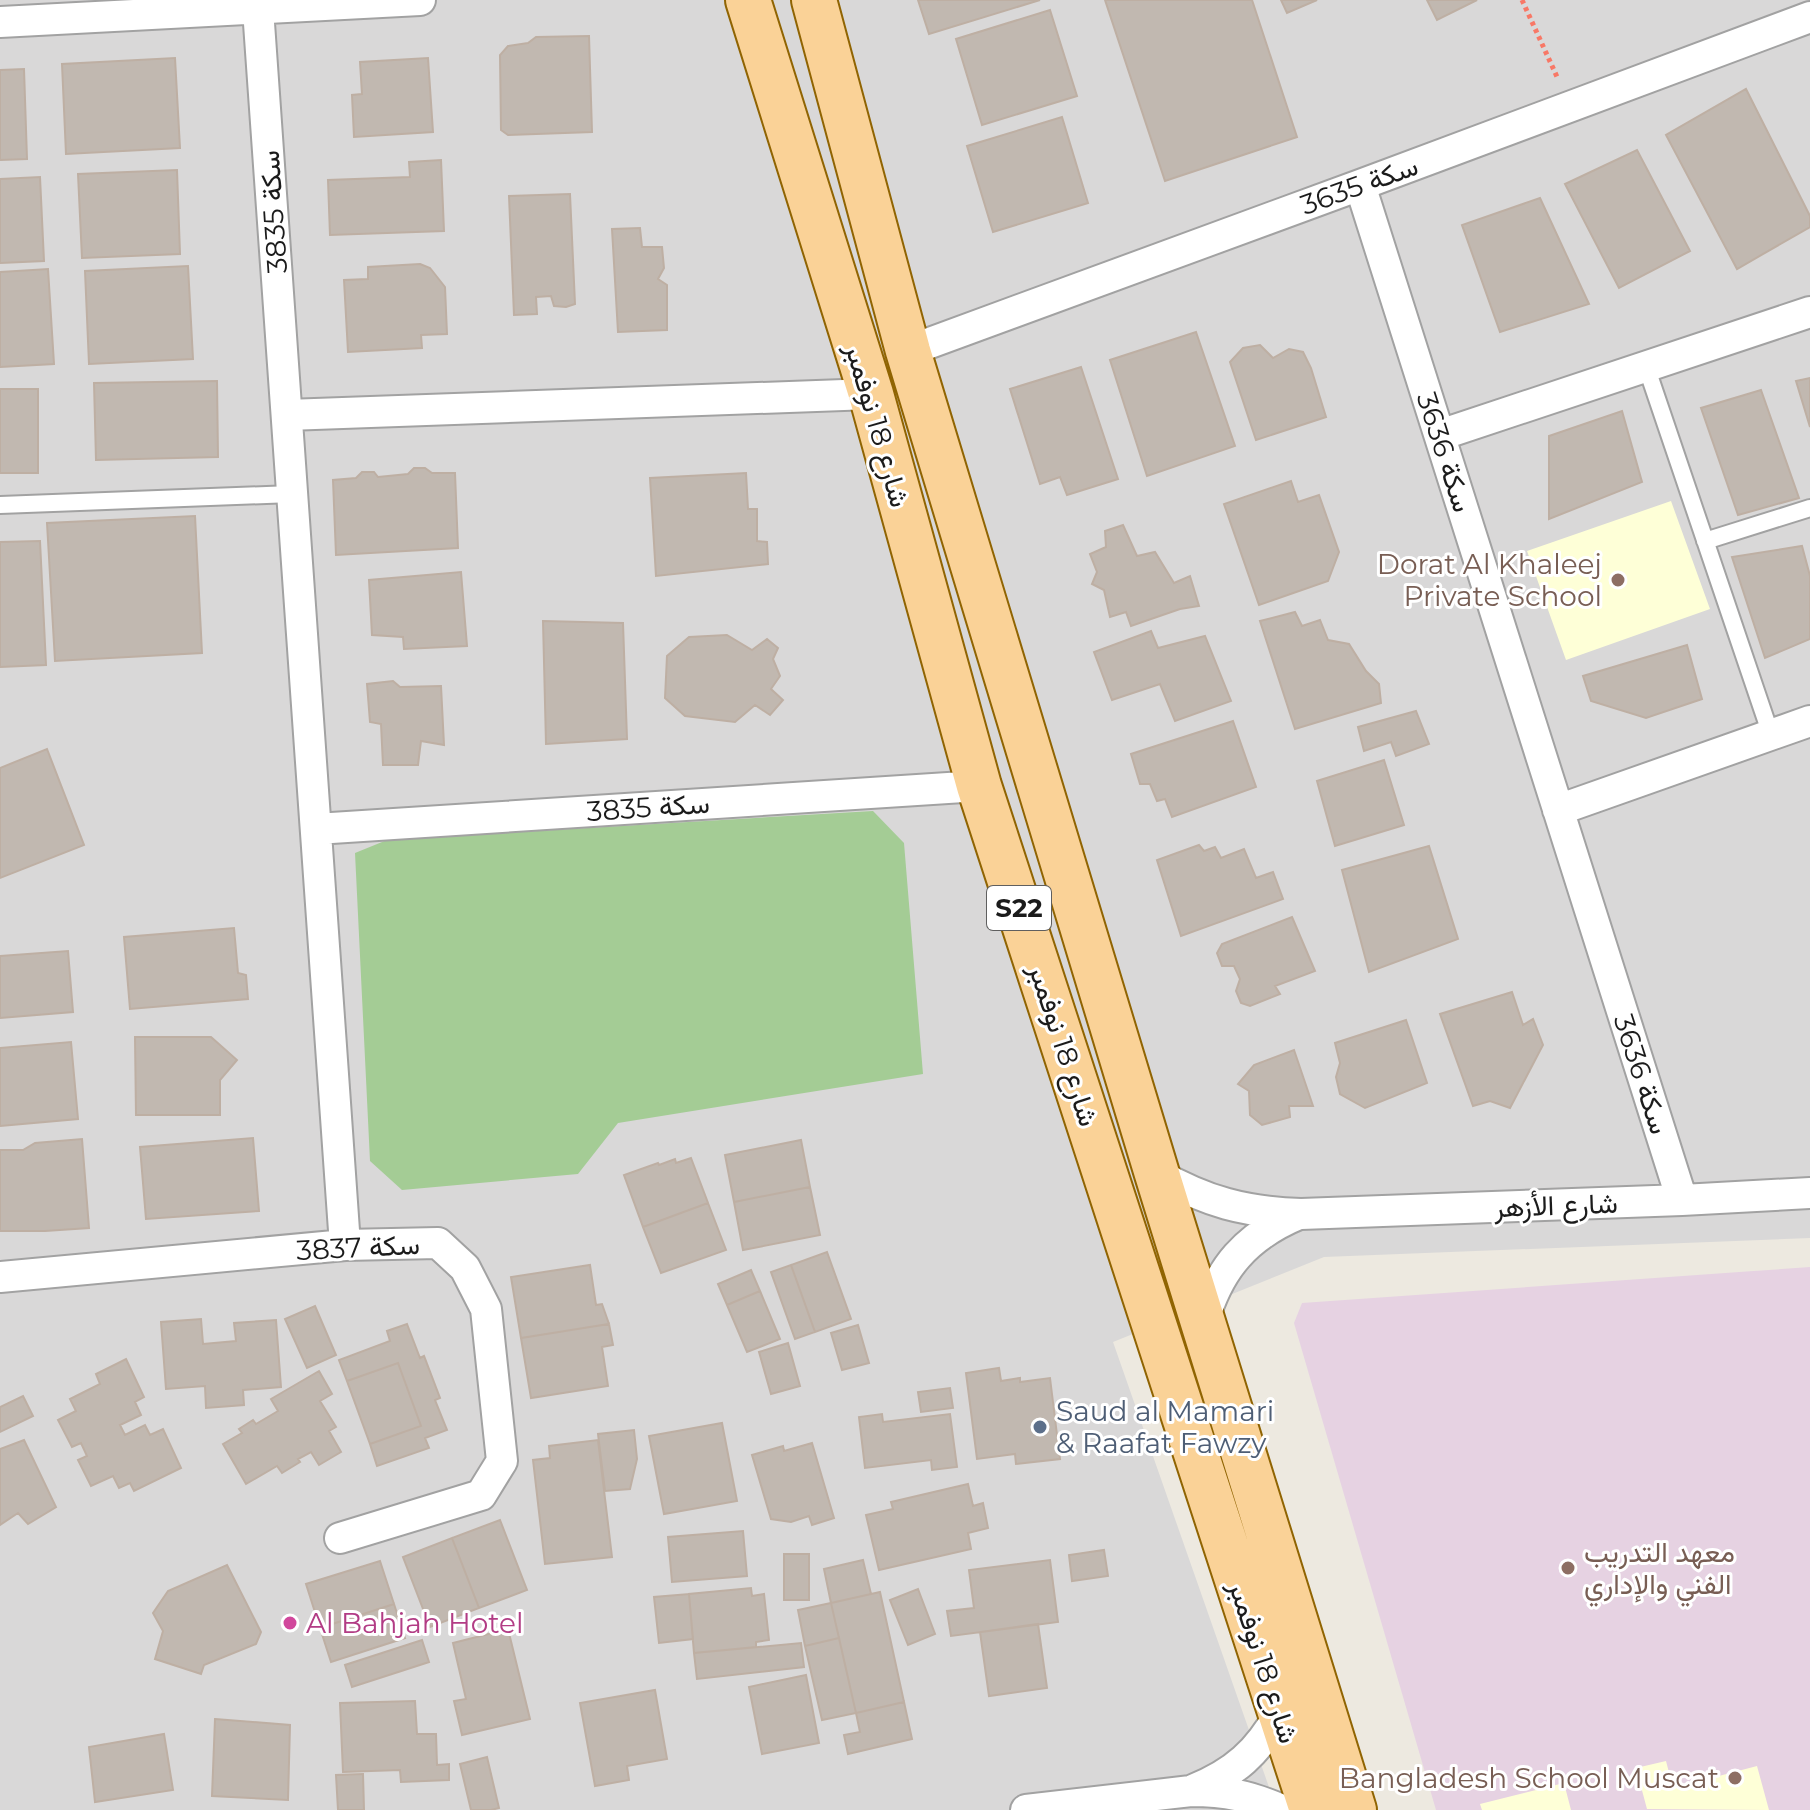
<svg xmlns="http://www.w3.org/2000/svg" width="1810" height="1810" viewBox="0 0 1810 1810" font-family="Montserrat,Vazirmatn,sans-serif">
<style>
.residential{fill:#d9d8d8}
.industrial{fill:#e6d2e2}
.education{fill:#feffd7}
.forest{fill:#a4cc95}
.building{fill:#c1b8b0;stroke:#beafa3;stroke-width:2}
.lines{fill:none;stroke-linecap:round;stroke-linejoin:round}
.lane-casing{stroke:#a2a2a2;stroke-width:20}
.street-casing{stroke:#a2a2a2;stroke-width:34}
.primary-casing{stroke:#906402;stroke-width:48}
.path{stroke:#f87866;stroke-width:5;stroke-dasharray:4 4;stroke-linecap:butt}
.lane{stroke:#fff;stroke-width:16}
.street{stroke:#fff;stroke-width:30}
.primary{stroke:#fad297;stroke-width:44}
.education-dot{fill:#8d6e63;stroke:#fff;stroke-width:3}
.service-dot{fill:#5c6f8a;stroke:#fff;stroke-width:3}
.hotel-dot{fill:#d1479c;stroke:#fff;stroke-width:3}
.labels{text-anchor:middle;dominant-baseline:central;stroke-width:6;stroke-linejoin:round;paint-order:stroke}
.shield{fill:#fff;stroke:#5f5f5f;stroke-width:2}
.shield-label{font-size:26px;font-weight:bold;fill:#1b1b1b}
.street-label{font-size:28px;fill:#1b1b1b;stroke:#fff}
.education-label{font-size:28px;fill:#785e54;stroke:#fff;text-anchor:end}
.service-label{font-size:28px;fill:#4e5e75;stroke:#fff;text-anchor:start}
.hotel-label{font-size:28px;fill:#b23c85;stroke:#fff;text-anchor:start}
</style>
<rect width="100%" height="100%" fill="#ede9e0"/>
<path class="residential" d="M0,0h1810v1238l-486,19 -211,85 164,468h-1277z"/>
<path class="industrial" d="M1810,1267v543h-374l-142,-487 8,-20z"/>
<path class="education" d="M1671,501l39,108 -144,51 -39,-109z
M1666,1761l7,27 84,-22 12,44 -122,-1 -11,-41z
M1564,1783l7,27h-89l-2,-6z"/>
<path class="forest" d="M873,811l31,32 19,231 -305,49 -40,51 -176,16 -32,-29 -15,-308 32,-13z"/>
<path class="building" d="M918,0h122l-111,34z
M1105,0h147l45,137 -132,44z
M1281,0h36l-30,13z
M1427,0h50l-40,20z
M1050,10l27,86 -95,29 -26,-86z
M589,36l3,96 -84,3 -7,-5 -1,-75 8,-9 20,-3 8,-6z
M175,58l5,90 -114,6 -4,-90z
M428,58l5,74 -79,5 -2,-42 10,-1 -2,-32z
M24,69l3,90 -27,1v-90z
M1746,89l64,127v11l-73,42 -71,-134z
M1062,117l26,86 -95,29 -26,-86z
M1637,150l53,101 -71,37 -54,-104z
M441,160l3,71 -114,4 -2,-55 82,-3 -1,-15z
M177,170l3,84 -98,4 -4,-84z
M40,177l4,84 -44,2v-84z
M570,194l5,110 -9,3 -12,-1 -3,-10 -15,1 1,17 -23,1 -5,-119z
M1540,198l49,106 -89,28 -38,-107z
M640,228l2,19h20l2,21 -6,11 9,6v45l-49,2 -6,-103z
M420,264l10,4 15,19 2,47 -26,1 1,13 -74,4 -4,-72 24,-1v-12z
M188,266l5,93 -104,5 -4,-93z
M48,269l6,95 -54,3v-95z
M1196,332l39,114 -88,30 -37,-116z
M1260,345l13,13 16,-9 14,3 8,16 15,49 -70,23 -26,-78 13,-14z
M1081,367l37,112 -51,16 -7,-18 -20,7 -30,-95z
M1810,378v49l-14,-46z
M217,381l1,76 -122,3 -2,-77z
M0,389h38v84h-38z
M1761,390l38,108 -61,17 -37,-107z
M1622,411l20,71 -93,37v-83z
M414,468h11l7,5h23l3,75 -122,7 -3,-75 23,-2 6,-6h12l4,5 30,-3z
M746,473l2,36h9v32l10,1 1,22 -112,12 -6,-98z
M1291,481l7,21 21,-7 20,57 -11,29 -69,24 -35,-101z
M195,516l7,137 -147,8 -8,-138z
M1123,525l14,31 18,-4 19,31 16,-7 9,30 -19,3 -49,17 -5,-14 -16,5 -6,-27 -12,-6 5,-12 -7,-18 16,-7 -1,-16z
M40,541l6,124 -46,2v-125z
M1802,546l8,30v63l-45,19 -33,-101z
M461,572l6,74 -63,3 -1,-12 -31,-2 -3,-55z
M1295,612l7,14 18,-6 8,20 21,4 17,27 13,13 2,19 -86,26 -35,-108z
M543,621l80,2 4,116 -81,5z
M1151,631l7,17 47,-12 26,65 -56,20 -15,-37 -48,16 -18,-48z
M727,635l25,15 15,-11 11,9 -5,11 7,17 -9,13 12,11 -13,15 -15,-10 -20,17 -50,-6 -20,-18 2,-42 22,-19z
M1687,645l15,54 -56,19 -55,-17 -8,-25z
M393,681l7,6 41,-1 3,59 -23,-4 -3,24h-35l-2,-41 -11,-2 -3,-38z
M1416,711l13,33 -33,12 -5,-14 -27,9 -6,-24z
M1233,721l23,66 -84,30 -7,-18 -8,2 -7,-17h-10l-9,-30z
M47,749l37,96 -84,33v-110z
M1384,760l20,65 -69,21 -18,-65z
M1199,845l5,6 11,-4 6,11 23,-9 12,29 17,-6 10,27 -102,37 -24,-76z
M1429,846l29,93 -89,33 -27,-102z
M1292,917l23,54 -40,15 5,8 -30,12 -9,-3 -5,-12 4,-12 -6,-13h-12l-5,-13 5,-9z
M234,928l4,45 8,2 2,24 -118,10 -6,-72z
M68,951l5,61 -73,6v-62z
M1512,992l11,33 10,-6 10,26 -33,63 -20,-7 -17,5 -33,-92z
M1406,1020l21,63 -62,25 -25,-14 -4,-17 4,-14 -5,-20z
M135,1037h76l26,23 -17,20v35h-84z
M71,1042l7,77 -78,7v-78z
M1294,1050l19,56h-24l1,11 -28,8 -12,-10 -1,-24 -11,-7 16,-19z
M253,1138l6,73 -113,8 -6,-72z
M82,1139l7,89 -44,3h-45v-81h23l12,-7z
M801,1140l9,47 -76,15 -9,-47z
M691,1158l17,45 -65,24 -19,-52 34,-12 1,2 16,-6 1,4z
M810,1187l10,48 -77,15 -9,-48z
M708,1203l18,47 -65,23 -18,-46z
M827,1252l24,67 -36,13 -24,-67z
M590,1265l6,40 6,-1 7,20 -88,14 -10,-61z
M791,1265l24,67 -20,7 -24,-67z
M751,1270l9,21 -33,14 -9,-21z
M760,1291l20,48 -33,13 -20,-47z
M315,1306l21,49 -29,13 -22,-49z
M201,1319l2,25 33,-3 -2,-18 42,-3 5,67 -38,3 1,15 -38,3 -1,-22 -39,3 -5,-67z
M407,1324l13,34 4,-2 16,42 -5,2 12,30 -22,8 4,10 -52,18 -7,-22 51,-18 -23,-63 -51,18 -8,-21 51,-19 -3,-10z
M609,1324l4,21 -11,2 6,39 -77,12 -10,-60z
M858,1325l11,38 -27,7 -11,-37z
M788,1343l12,43 -29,8 -12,-42z
M126,1359l18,38 -9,5 6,13 -21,10 5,10 20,-10 5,10 13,-6 18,39 -47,23 -4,-8 -11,5 -6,-12 -22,10 -13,-26 9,-4 -6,-13 -9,4 -14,-27 18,-9 -6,-12 30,-15 -4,-10z
M398,1363l23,63 -51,18 -23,-63z
M999,1368l2,13 19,-3v4l30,-4 10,81 -44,5 -1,-10 -38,5 -11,-86z
M319,1371l13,23 -12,7 16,26 -7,4 12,21 -22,13 -8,-13 -13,7 2,3 -18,11 -5,-7 -31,18 -23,-40 19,-11 -3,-4 14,-9 3,4 22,-13 -7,-12z
M950,1388l3,20 -32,4 -3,-20z
M23,1396l10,20 -33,16v-25z
M882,1414l1,8 67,-8 7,53 -25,3 -1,-10 -66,8 -6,-51z
M722,1423l15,78 -73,13 -15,-78z
M634,1430l3,29 -7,30 -25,2 -7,-57z
M24,1440l32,67 -28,17 -10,-11 -18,12v-76z
M598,1440l14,117 -67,7 -12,-104 17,-2 -1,-12z
M812,1443l22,75 -22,7 -3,-9 -18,6 -20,-3 -19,-64 31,-9 1,5z
M968,1484l5,22 10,-3 5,25 -20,5 3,16 -92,21 -13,-55 27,-6 -2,-7z
M500,1520l27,70 -48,18 -27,-70z
M743,1531l4,45 -75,6 -4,-45z
M452,1538l27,70 -49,19 -27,-70z
M1104,1550l4,26 -36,5 -3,-26z
M784,1554h25v46h-25z
M863,1560l8,34 -40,9 -7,-34z
M1050,1560l8,62 -107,14 -4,-25 27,-3 -5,-38z
M380,1561l14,43 -74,24 -14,-44z
M227,1565l34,67 -5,12 -52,21 -3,9 -46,-15 8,-28 -10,-18 15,-22z
M751,1588l1,8 12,-2 5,46 -13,2v5l-62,6 -5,-59z
M918,1589l17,45 -27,11 -18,-45z
M880,1592l24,110 -48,11 -25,-110z
M689,1594l4,45 -34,4 -5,-46z
M831,1603l8,35 -34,8 -7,-36z
M394,1604l11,34 -74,24 -11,-34z
M1038,1624l9,64 -58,8 -9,-64z
M508,1629l22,90 -68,16 -8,-34 12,-2 -13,-56z
M839,1638l17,75 -34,7 -17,-74z
M422,1640l7,22 -77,25 -7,-22z
M801,1643l3,24 -107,12 -3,-26z
M806,1675l13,68 -57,11 -13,-67z
M655,1690l12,69 -40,7 2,14 -34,6 -15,-83z
M415,1701l2,33h19l1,31 12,-1v16l-48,2 -1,-12 -57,2 -3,-69z
M904,1702l8,37 -64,15 -4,-19 16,-3 -4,-19z
M215,1719l75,6 -2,75 -76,-4z
M164,1734l9,56 -78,12 -6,-55z
M487,1757l12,51 -8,2h-20l-11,-46z
M363,1774l1,36h-26l-2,-35z"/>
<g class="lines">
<defs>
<path id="lane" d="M1646,366l125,369
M0,505l292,-11
M1705,541l105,-33"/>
<path id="street" d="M258,9l87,1236
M0,22l420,-22
M1360,185l322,1015
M908,351l452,-166 450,-168
M287,415l584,-21
M1440,435l370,-123
M1558,810l252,-89
M316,829l663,-43
M1157,1174c50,28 87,38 144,40l381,-14 128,-7
M0,1277l345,-32 93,-2 27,25 21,41 16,152 -21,34 -141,43
M1203,1322c16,-54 43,-86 96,-108
M1193,1790c42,-17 65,-38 87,-77
M1026,1810l165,-19c35,0 59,5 91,19"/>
<path id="primary" d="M748,0l123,394 108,392 333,1024
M814,0l94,351 249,823 197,636"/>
</defs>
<use href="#lane" class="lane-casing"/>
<use href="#street" class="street-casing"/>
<use href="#primary" class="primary-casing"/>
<path class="path" d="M1522,0l36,79"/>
<use href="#lane" class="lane"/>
<use href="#street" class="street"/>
<use href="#primary" class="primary"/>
</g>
<g class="education-dot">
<circle cx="1618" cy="580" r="8"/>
<circle cx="1568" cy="1568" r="8"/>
<circle cx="1735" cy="1778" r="8"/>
</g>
<circle class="service-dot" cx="1040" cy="1427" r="8"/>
<circle class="hotel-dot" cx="290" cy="1623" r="8"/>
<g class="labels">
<rect class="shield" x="987" y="886" width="64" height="44" rx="6"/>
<g class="shield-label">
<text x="1019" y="908">S22</text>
</g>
<g class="street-label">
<text transform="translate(1359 185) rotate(-20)">سكة 3635</text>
<text transform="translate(273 212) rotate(-94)">سكة 3835</text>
<text transform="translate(878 425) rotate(74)">شارع 18 نوفمبر</text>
<text transform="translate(1445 452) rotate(72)">سكة 3636</text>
<text transform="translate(648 807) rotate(-4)">سكة 3835</text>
<text transform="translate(1064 1045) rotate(72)">شارع 18 نوفمبر</text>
<text transform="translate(1642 1074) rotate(72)">سكة 3636</text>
<text transform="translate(1556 1205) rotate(-2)">شارع الأزهر</text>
<text transform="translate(358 1247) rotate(-3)">سكة 3837</text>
<text transform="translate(1264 1662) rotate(72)">شارع 18 نوفمبر</text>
</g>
<g class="education-label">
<text x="1602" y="564">Dorat Al Khaleej<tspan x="1602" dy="32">Private School</tspan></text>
<text x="1584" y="1552" text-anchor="start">معهد التدريب<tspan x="1584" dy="32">الفني والإداري</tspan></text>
<text x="1719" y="1778">Bangladesh School Muscat</text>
</g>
<g class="service-label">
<text x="1056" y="1411">Saud al Mamari<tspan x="1056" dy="32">&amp; Raafat Fawzy</tspan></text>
</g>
<g class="hotel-label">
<text x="306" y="1623">Al Bahjah Hotel</text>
</g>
</g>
</svg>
